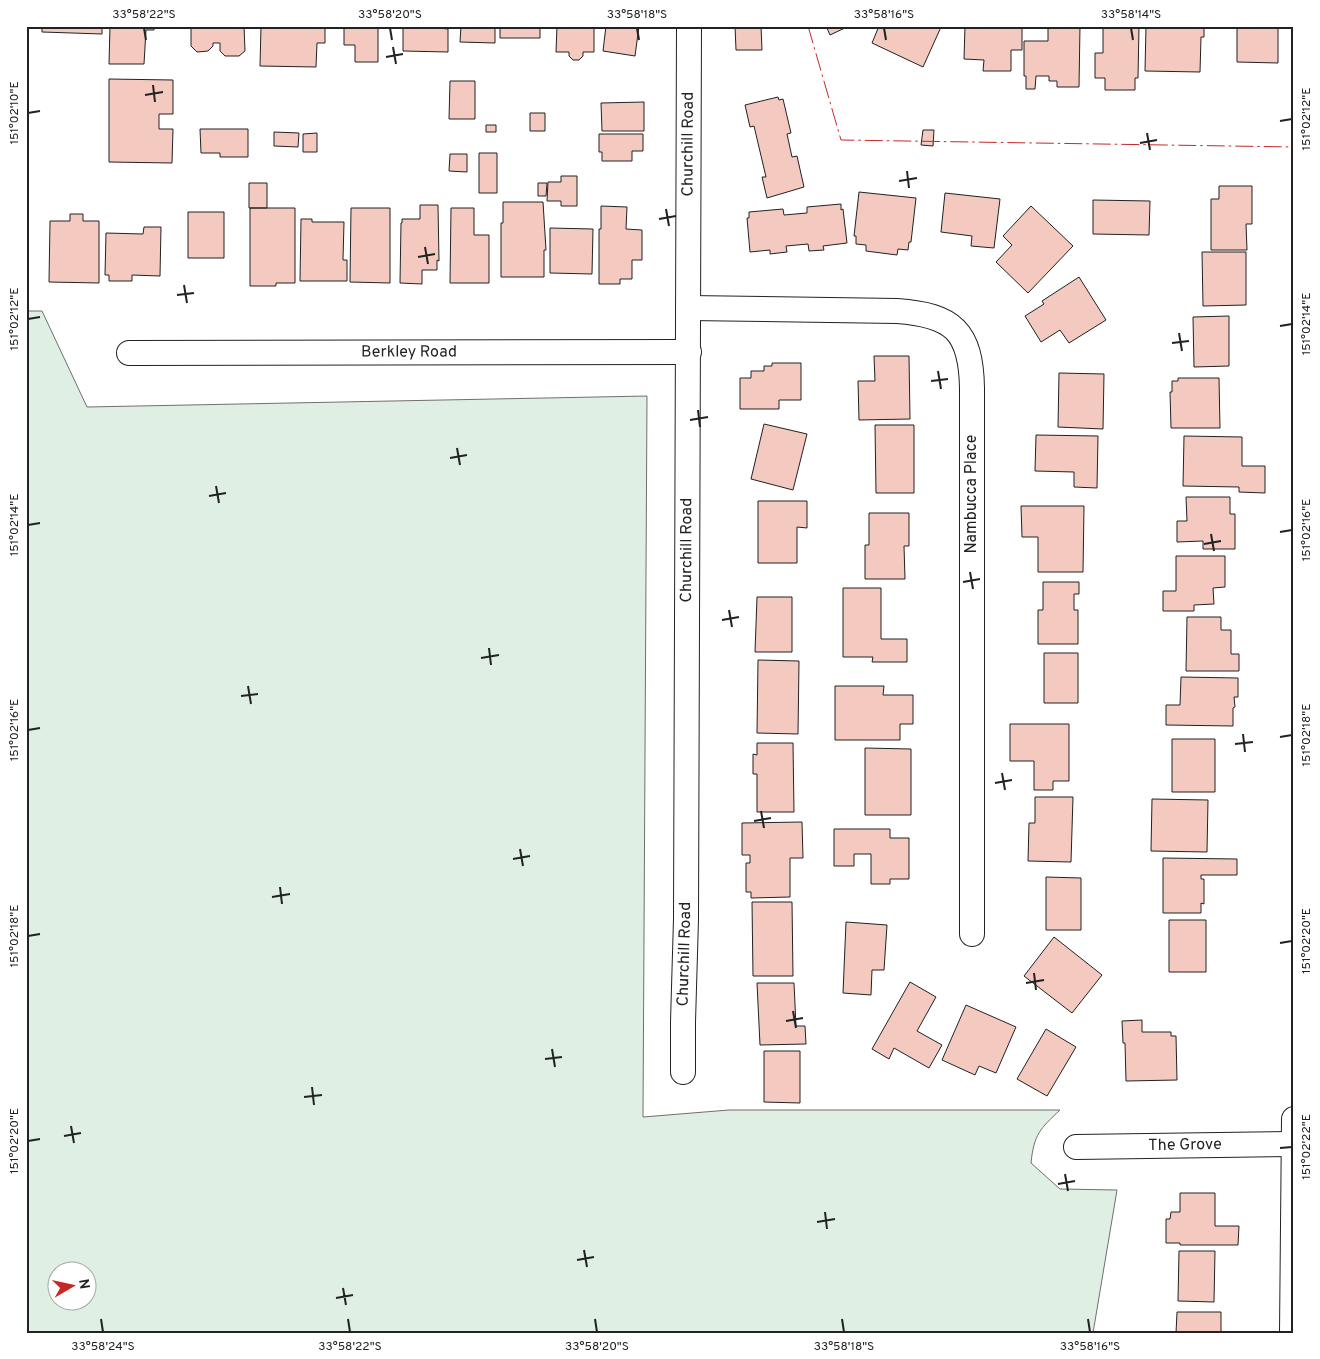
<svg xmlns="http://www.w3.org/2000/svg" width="1320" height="1359" viewBox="0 0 1320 1359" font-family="Overpass,sans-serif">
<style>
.green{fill:#e0efe3;stroke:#6f6f6f;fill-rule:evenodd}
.building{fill:#f3c9c0;stroke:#222}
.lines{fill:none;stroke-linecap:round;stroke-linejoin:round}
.minor-casing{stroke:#222;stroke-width:26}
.minor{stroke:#fff;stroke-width:24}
.power{stroke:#c62828;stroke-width:1;stroke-dasharray:18 4 2.5 4;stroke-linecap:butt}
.ticks{fill:none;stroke:#222;stroke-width:2}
.labels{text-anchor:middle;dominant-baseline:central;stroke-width:4;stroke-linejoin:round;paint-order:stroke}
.street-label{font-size:16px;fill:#222;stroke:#fff}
.neatline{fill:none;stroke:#222;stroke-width:2}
.ticks-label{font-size:12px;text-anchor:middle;fill:#222}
</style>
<rect width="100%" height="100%" fill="#fff"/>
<path class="green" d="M26,311h16l45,96 560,-11 -4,721 86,-7h331c-20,19 -26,24 -29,53l29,26 57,1 -24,143h-1067zM58,1272h30v30h-30z"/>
<path class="building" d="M42,26h60v8l-60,-2z
M110,26h44v4h-8l-2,34h-35z
M191,26h53l1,25 -6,5h-14l-5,-5v-8h-7v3l-5,5 -11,1 -6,-6z
M261,26h64v17h-8l-1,24 -56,-1z
M344,26h34v36h-23v-17h-11z
M403,26h35v2l10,1v23l-45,-1z
M461,26h34v17l-35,-1z
M500,26h40v12h-40z
M557,26h37v26h-11v4l-4,4h-6l-4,-4v-4h-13z
M606,26h33l-4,30 -32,-5z
M735,26h26l1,24h-26z
M826,26h23l-19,9z
M879,26h60l2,1 -18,40 -51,-24z
M965,26h57v24h-11v21h-28l1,-11 -20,-1z
M1048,26h32l-1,61h-22v-6h-8v-5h-13l-1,13h-9v-13h-2v-35h24z
M1103,26h36l-1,52h-3v12h-30v-12h-10v-25h8z
M1146,26h58v11h-3l-1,35 -55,-1z
M1237,26h41v37l-41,-1z
M109,79l64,1v34h-14v15h14l-1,34 -63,-1z
M450,81h25v38h-26z
M778,97l1,3 4,-1 8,34 -4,1 5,23 5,-1 7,31 -37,11 -5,-21h4l-12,-51 -4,1 -5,-22z
M644,102v29h-42l-1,-28z
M530,113h15v18h-15z
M486,125h10v7h-10z
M200,129h48v28h-28v-4h-19z
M923,130h11l-1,16 -12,-1z
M274,132l25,1 -1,14 -24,-1z
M317,133v19h-14v-18z
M599,134h44v17h-11v10h-30v-9h-3z
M479,153h18v40h-18z
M450,154h17v18l-18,-1z
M561,176h16v30h-16v-5h-14l1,-19h13z
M249,183h18v25h-18z
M538,183h9l-1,13h-8z
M1219,186h33v38h-6l1,26h-36v-51h8z
M859,192l57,6 -5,44h-2l-1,8 -10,-1 -1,6 -31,-4v-6l-10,-1v-8h-2z
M945,193l55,6 -6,49 -23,-2 1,-10 -31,-4z
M1093,200l57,1 -1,34 -56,-1z
M503,202h40l3,48h-2v27h-43v-54h2z
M841,204v6l2,-1 4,34 -24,3 1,4 -15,1 -1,-7 -22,2 1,6 -17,2v-4l-20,2 -3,-34h2v-6l34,-3 1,6 23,-2v-6z
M420,205h18l1,56 -2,-1v10h-15v14l-22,-1 1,-60h1v-4h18z
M601,206l26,1 -1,22 16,1v30h-10v19h-12v5h-21v-55h2z
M1031,206l42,40 -45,47 -32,-31 16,-17 -9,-9z
M250,208h45v75h-19v3h-26z
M351,208h39v75l-40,-1z
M451,208h23v27h15v48h-39z
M188,212h36v46h-36z
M70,214h13v7h16v62l-50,-1 1,-61h20z
M301,219h11v3h32l-1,38h4v21h-47z
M144,227h17l-1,49 -28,-1v6h-23v-6h-4l1,-42 37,1z
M550,228l43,1 -1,45 -42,-1z
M1202,252h44v53l-43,1z
M1079,277l27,43 -37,23 -9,-13 -19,12 -16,-26 19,-12 -2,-3z
M1229,316v50l-35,1 -1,-50z
M874,356h35l1,63 -51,1 -1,-39h17z
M772,363h29v37h-22v9h-39v-31h11v-7h13v-5h8z
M1059,373l45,1 -1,55 -45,-2z
M1178,378h41l1,50h-49l-1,-36h2v-11h6z
M764,424l43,10 -14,56 -42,-11z
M875,425h39v68h-38z
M1036,435l62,1 -1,52 -23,-1v-15l-39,-1z
M1184,436l58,1v29h23v27l-26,-1v-5l-56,-1z
M1186,497h44v17h5v35h-32v-8l-26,1v-21h10z
M758,501h49v27l-10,-1v36h-39z
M1021,506h63l-1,66h-45v-35h-16z
M869,513h40v33h-5l1,33h-40v-34h4z
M1176,556h49v31l-12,1 1,16 -20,1v6h-31v-20h13z
M1043,582h36v12h-5v16h4v34h-40v-34h5z
M843,588h38v51h26v23h-35l1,-5h-30z
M757,597h35v55h-37z
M1187,617h34v13h10v24h8v17h-53z
M1044,653h34v50h-34z
M758,660l41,1 -1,73 -41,-1z
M1181,677l57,1v19h-4l1,10 -2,1v18l-67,-1v-20h14z
M835,686h49l-1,9h30v29h-13v16h-65z
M1010,724h59v57h-16v9h-19v-29h-24z
M1172,739h43v53h-43z
M757,743h36l1,69h-37v-38h-4v-20l4,1z
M865,748l46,1v66h-46z
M1035,797h38l-2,65 -43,-1 1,-38h6z
M1152,799l56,1 -1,52 -56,-1z
M802,822l1,36h-13v39l-39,1v-6h-5v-29h4v-8h-8v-32z
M834,829h56v9h19v41h-19v5h-19v-30h-17v12h-20z
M1163,858l74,1v16h-36v4h3v25l-3,-1v10h-38z
M1046,877l35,1v52h-35z
M752,902h40l1,74h-40z
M1169,920h37v52h-37z
M846,922l41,3 -3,45h-12l-1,25 -28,-2z
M1054,937l48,38 -30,38 -48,-37z
M910,982l26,15 -19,34 25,14 -13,23 -35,-20 -5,11 -17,-10z
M757,983h37l2,43h9l1,18 -46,1z
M966,1005l50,22 -20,46 -17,-7 -4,9 -33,-15z
M1142,1020v12h29v4h5l1,44 -51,1 -1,-38h-2l-1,-22z
M1046,1029l30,18 -29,49 -30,-17z
M764,1051h36v52l-36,-1z
M1180,1193h35v33h24l-1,19h-58v-2h-14v-24h4l1,-7h9z
M1179,1251h36l-1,51 -36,-1z
M1177,1312h44v21h-45z"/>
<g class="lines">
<defs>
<g id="minor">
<path d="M688,308l209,3c56,4 74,20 75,77v546"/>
<path id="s1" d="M129,353l560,-1"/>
<path id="s2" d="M683,1072v-50l3,-103 3,-893"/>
<path id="s3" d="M1076,1147l218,-3"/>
<path d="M1292,1333l2,-214"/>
</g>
</defs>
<use href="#minor" class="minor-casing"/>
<use href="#minor" class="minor"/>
<path class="power" d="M808,26l33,114 453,7"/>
</g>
<path class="ticks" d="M144,28l2,12M390,28l2,12M637,28l2,12M884,28l2,12M1131,28l2,12M393,47l3,17M386,57l17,-3M153,85l2,17M145,95l18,-3M28,113l12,-2M1280,121l12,-2M1147,133l3,17M1140,143l17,-3M907,171l2,17M899,181l18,-3M666,209l3,17M659,219l17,-3M425,247l3,17M418,257l17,-3M184,285l3,18M177,295l17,-2M28,319l12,-2M1280,326l12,-2M1179,333l3,18M1172,343l17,-2M938,371l3,18M931,381l17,-2M698,410l2,17M690,420l18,-3M457,448l3,17M450,458l17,-3M216,486l3,17M209,496l17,-3M28,525l12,-2M1280,532l12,-2M1211,534l3,17M1204,544l17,-3M970,572l3,17M963,582l17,-3M729,610l3,17M722,620l17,-3M489,648l2,17M481,658l18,-3M248,686l3,18M241,696l17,-2M28,730l12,-2M1243,734l2,18M1280,737l12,-2M1235,744l18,-2M1002,773l3,17M995,783l17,-3M761,811l3,17M754,821l17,-3M520,849l3,17M513,859l17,-3M280,887l2,17M272,897l18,-3M28,936l12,-2M1280,943l12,-2M1034,973l2,17M1026,983l18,-3M793,1011l3,17M786,1021l17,-3M552,1049l3,18M545,1059l17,-2M312,1087l2,18M304,1097l18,-2M71,1126l3,17M64,1136l17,-3M28,1141l12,-2M1280,1148l12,-1M1065,1174l3,17M1058,1184l17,-3M825,1212l2,17M817,1222l18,-3M584,1250l3,17M577,1260l17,-3M343,1288l3,17M336,1298l17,-3M101,1319l2,13M348,1319l2,13M595,1319l2,13M842,1319l2,13M1088,1319l2,13"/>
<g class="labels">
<g class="street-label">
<text stroke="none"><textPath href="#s2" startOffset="928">Churchill Road</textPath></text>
<text stroke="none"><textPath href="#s1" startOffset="280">Berkley Road</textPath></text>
<text transform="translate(972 494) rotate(-90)">Nambucca Place</text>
<text stroke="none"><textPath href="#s2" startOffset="522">Churchill Road</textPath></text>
<text stroke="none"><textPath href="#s2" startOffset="118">Churchill Road</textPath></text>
<text stroke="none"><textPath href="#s3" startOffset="109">The Grove</textPath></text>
</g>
</g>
<rect width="1320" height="1359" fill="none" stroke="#ffffff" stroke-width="55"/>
<g transform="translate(72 1286) rotate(81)"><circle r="24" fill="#ffffff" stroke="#a7a7a7"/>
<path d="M0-4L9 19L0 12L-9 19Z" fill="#c62828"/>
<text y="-8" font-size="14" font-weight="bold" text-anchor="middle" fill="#222222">N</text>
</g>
<rect x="28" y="28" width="1264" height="1304" class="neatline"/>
<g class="ticks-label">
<text x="144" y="18">33°58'22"S</text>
<text x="390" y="18">33°58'20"S</text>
<text x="637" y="18">33°58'18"S</text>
<text x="884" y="18">33°58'16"S</text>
<text x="1131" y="18">33°58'14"S</text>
<text transform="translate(14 113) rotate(-90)" y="4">151°02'10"E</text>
<text transform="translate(1306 119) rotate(-90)" y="4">151°02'12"E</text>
<text transform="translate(14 319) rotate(-90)" y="4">151°02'12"E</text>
<text transform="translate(1306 324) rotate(-90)" y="4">151°02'14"E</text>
<text transform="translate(14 525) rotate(-90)" y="4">151°02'14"E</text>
<text transform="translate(1306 530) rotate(-90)" y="4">151°02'16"E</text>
<text transform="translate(14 730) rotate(-90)" y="4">151°02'16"E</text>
<text transform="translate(1306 735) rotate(-90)" y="4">151°02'18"E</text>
<text transform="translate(14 936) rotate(-90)" y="4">151°02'18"E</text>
<text transform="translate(1306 941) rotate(-90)" y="4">151°02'20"E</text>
<text transform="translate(14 1141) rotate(-90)" y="4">151°02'20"E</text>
<text transform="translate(1306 1147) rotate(-90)" y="4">151°02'22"E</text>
<text x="103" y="1350">33°58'24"S</text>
<text x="350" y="1350">33°58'22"S</text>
<text x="597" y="1350">33°58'20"S</text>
<text x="844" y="1350">33°58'18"S</text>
<text x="1090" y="1350">33°58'16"S</text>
</g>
</svg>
